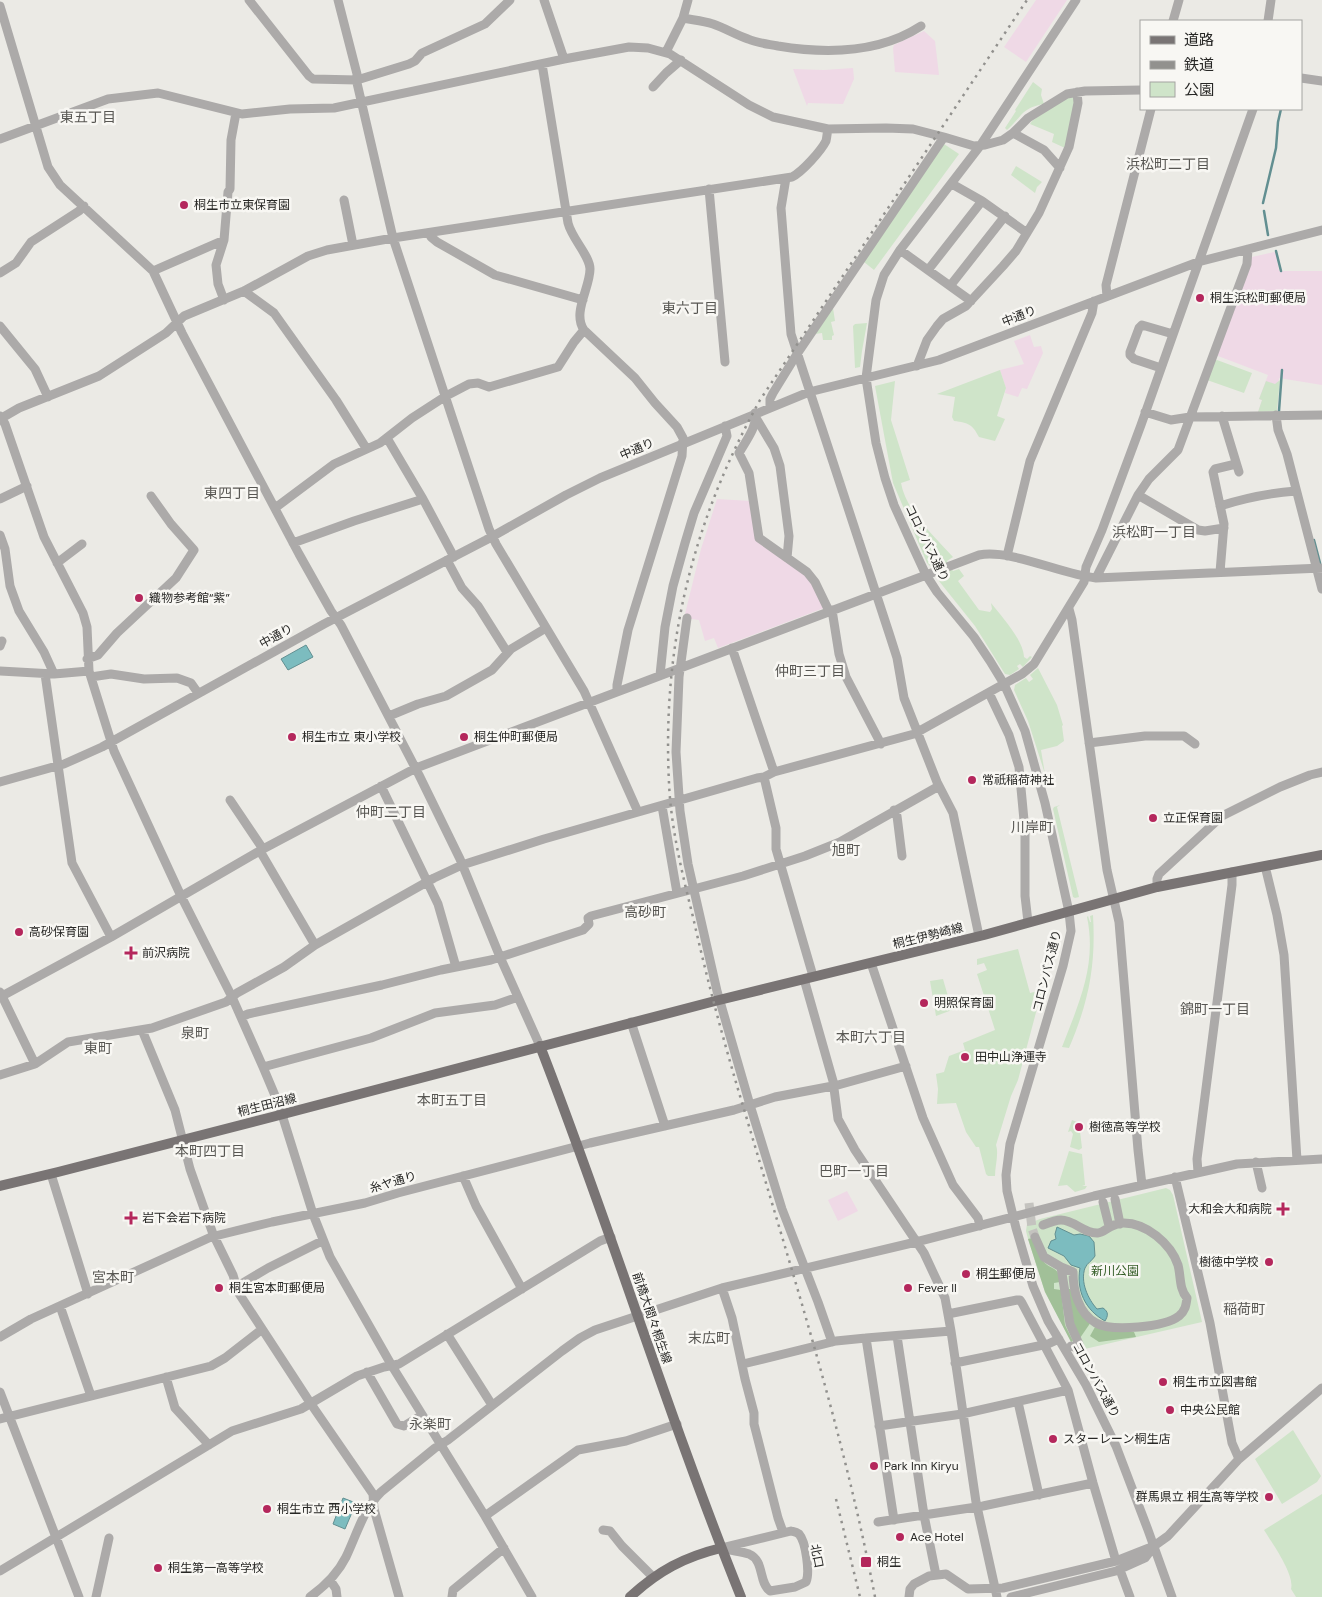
<svg xmlns="http://www.w3.org/2000/svg" width="1322" height="1597" viewBox="0 0 1322 1597" font-family="'DM Sans','Noto Sans JP',sans-serif">
<style>
.industrial{fill:#efd9e6}
.green{fill:#cfe4c9}
.forest{fill:#a1c098}
.water{fill:#7cbcbf;stroke:#628f91}
.lines{fill:none;stroke-linecap:round;stroke-linejoin:round}
.stream{stroke:#628f91;stroke-width:2.5}
.minor-tunnel{stroke:#c4c3bf;stroke-width:9;stroke-dasharray:9 4.5;stroke-linecap:butt}
.minor{stroke:#acaaa9;stroke-width:9}
.major{stroke:#797474;stroke-width:10}
.rail{stroke:#92918e;stroke-width:2.5;stroke-dasharray:2.5 5;stroke-linecap:butt}
.poi-dot{fill:#b4275c;stroke:#f8f7f3;stroke-width:2}
.labels{text-anchor:middle;dominant-baseline:central;stroke-width:5;stroke-linejoin:round;paint-order:stroke}
.poi-label{font-size:12px;fill:#272725;stroke:#f8f7f3;text-anchor:start}
.street-label{font-size:12px;fill:#272725;stroke:#f8f7f3}
.park-label{font-size:12px;fill:#345d27;stroke:#f8f7f3}
.neighbourhood-label{font-size:14px;fill:#585753;stroke:#f8f7f3}
</style>
<rect width="100%" height="100%" fill="#ebeae5"/>
<path class="industrial" d="M1036,0h31l-41,62 -22,-15z
M924,31l11,10 4,34 -44,-3 -2,-24 1,-3z
M853,68l1,11 -11,25 -35,-1 -1,3 -14,-37 31,1z
M1274,252l2,1 3,18h43v114l-43,-7 -2,33 -19,1 4,-12 -3,-1 9,-24 -50,-19 -1,-3 35,-96z
M1030,335l4,12 7,-1 2,7 -16,36 -5,-1 -4,9 -13,-4 1,-5 -6,-18 24,-6 -10,-23z
M717,499l34,2 4,31 54,46 15,30 -106,40 -4,-10 -9,3 -6,-21 -15,-2 17,-69z
M847,1191l11,20 -20,10 -10,-21z"/>
<path class="green" d="M1033,82l9,7 -1,6 3,9c-23,4 -21,12 -37,26l-2,-2 11,-17 -1,-1z
M1072,96l3,4 -10,48 -13,-6 2,-8 -24,-10 2,-3 27,-19z
M944,144l15,10 -85,116 -10,-8z
M1016,166l26,16 -5,5 -2,6 -24,-18z
M833,308l2,13 -4,1 3,13 -2,1v4h-9l-1,-7 -7,1z
M867,323l-5,28 -2,16 -5,1 -2,-42 2,-2z
M1217,360l35,13 -8,20 -37,-13 7,-19z
M1000,370l6,18 -9,28 8,3 -10,22 -16,-4c-7,-13 -10,-14 -25,-16l-2,-4 3,-20 -18,-3z
M1280,380l-3,31 -19,1 4,-12 -3,-1 7,-18 9,3z
M895,381l-4,39 19,60 -9,3c5,28 33,53 52,74l-6,4 6,10 6,-2 5,7 -6,5 21,29 11,2 2,-3 -1,-6c10,13 32,36 33,54l3,2 3,-3 2,1 -9,10 -3,-3 -3,2 2,3 -9,6 -5,-1 -30,-48 -36,-45 1,-6 -5,-9 -4,1 -4,-4 -34,-80 -18,-97z
M1038,668l19,37 6,20 -1,1 2,15 -7,5 -16,4 4,24 -17,-53 -14,-31 1,-5 11,-7 3,4 4,-3 -3,-4z
M1060,805l-3,2 22,90 -4,1 -2,-1 -20,-88 1,-2z
M1093,915c3,50 -4,86 -24,133l-7,-1c17,-44 35,-82 25,-130l1,-1 2,6h1l-1,-6z
M1018,949l12,44 12,-3 -24,90 -7,16 -15,49c3,9 -1,21 -1,31h-7l-2,-2 -7,-27h-3l-10,-15 -10,-29 -19,1 1,-15 -2,-15 8,-2 5,-16 16,-6 -2,-7 32,-13 -18,-56 10,-4 -3,-7 -7,2v-6z
M943,979l9,31 -16,6 -6,-35z
M1072,1120l7,3 3,25 -3,2 -9,-3 3,-13 -2,-3 -3,1z
M1069,1151l13,3 3,31 -3,1h5l-2,3 -10,3 -8,-7 -9,1z
M1166,1188l4,2 3,5 29,127 -126,29 -31,-59 -17,-53 -2,-8 1,-7 13,-5z
M1293,1430l28,46 -4,6 -35,22 -27,-45z
M1322,1494v103h-26l-5,-8c4,-14 -19,-46 -27,-59z"/>
<path class="forest" d="M1032,1238c4,7 7,16 11,23 8,10 16,4 17,21l-6,1v6l7,1 4,35 8,16 -2,1 -26,-50 -17,-53z
M1068,1289h2l21,33 -11,16 -4,-2z
M1095,1327l39,5 2,5 -37,5 -9,-6z"/>
<path class="water" d="M306,645l7,12 -25,13 -7,-11z
M1057,1227l17,8 6,-1 9,2 5,6 1,14c-2,4 -8,7 -10,12 -5,14 3,31 12,41l6,-1c6,4 5,8 2,13 -20,-11 -29,-31 -25,-53l-9,-3 -7,-9 -16,-8 3,-7 5,-2 -1,-5z
M343,1498l13,5 -11,26 -12,-5z"/>
<g class="lines">
<path class="stream" d="M1263,203l13,-55 2,-26 3,-13
M1264,211l4,24
M1276,251l5,20
M1279,411l3,-41
M1314,540l6,23"/>
<path class="minor-tunnel" d="M1029,1203l3,25 3,9"/>
<path class="minor" d="M249,0l60,76 4,3 44,1 52,-16 6,-3 7,-8 63,-29 25,-24
M338,0l19,74v9l36,155 96,291 7,15 88,147 54,121
M544,0l20,59
M1076,0l-96,146 -80,104 -16,25 -8,25 -10,78 10,65 9,35 9,27 19,42 13,28 11,17 37,45 16,24 14,23 21,47 20,72 24,109 2,19 -8,35 -53,178 -4,31 1,16 9,37 17,58 15,35 38,64 30,61 32,84 24,67
M0,6l48,161 12,18 93,86 29,62 117,221 32,57 10,14 78,150 41,84 40,98 40,89
M683,18c10,2 20,3 30,6 12,4 23,11 35,15 9,4 20,5 30,7 48,8 100,8 143,-20
M1173,21l6,-21
M1268,21l3,-21
M666,52l17,-34 5,-18
M542,64l26,159c4,16 22,33 22,46 0,19 -18,44 -6,61l51,48 20,25 22,24 6,11 -1,18 -54,174 -11,55v6
M1301,78l21,3
M653,87l13,-14 15,-13
M1013,133l31,17 16,18
M0,139l108,-40 50,-6 84,21 48,-5 44,-1 230,-49 65,-12 19,1 22,6 79,51 24,12 55,12 58,-1 27,1 31,8 30,9 11,-1 18,-5 10,-7 15,-15 39,-24 18,-3 56,-1
M786,178l-5,30 10,126 98,299 8,25 7,40 33,84 16,31 26,123
M952,184l30,17 45,32
M709,189l16,173
M344,200l9,45
M429,233l2,4 6,5 58,33 88,25
M900,250l71,51
M928,270l54,-69
M153,271l71,-31
M0,273l16,-10 15,-21 48,-31 5,-5
M950,286l55,-70
M244,291l30,22 62,87 30,48
M1107,296l-1,-11 45,-176
M224,300l-6,-16 -2,-19 8,-25 4,-48 2,-3 1,-49 5,-27
M0,326l35,43 13,28
M917,366l10,-26 10,-14 6,-7 23,-13 37,-40 13,-15 23,-38 30,-66 9,-44 -1,-11
M1161,368l-27,-9 -4,-4v-3l9,-24 3,-3 31,9
M770,408v-9l3,-6 24,-39 147,-217
M1145,412l26,8 19,-3 132,-2
M755,413c3,13 -10,29 -16,40l10,20 10,65 48,34 8,10 14,29
M1276,415l2,15 9,24 35,135
M0,416l5,8 39,113 39,76 4,14 2,44 25,80 67,145 51,101 31,70 16,38 34,109 17,43 62,109 93,150 47,81
M1222,416l17,56
M756,418l18,30 6,18 9,70 -2,22
M0,419l19,-11 80,-32 67,-43 18,-17 60,-25 64,-35 19,-6 66,-12 399,-61c10,-5 29,-26 34,-36 1,-4 1,-8 2,-12
M387,438l36,61 31,58
M1138,495l60,35 7,1 19,-3
M0,499l27,-13
M1220,506c25,-8 50,-13 76,-15
M275,508l59,-44 46,-21 32,-25 34,-22 23,-12 9,-1 11,4 69,-20 16,-25 10,-12
M0,535l5,14 5,37 9,25 25,41 10,22
M293,543l61,-22 69,-22
M1007,556l23,-95 62,-148 2,-12
M447,560l15,28 16,18 29,46
M57,563l25,-19
M1220,572l4,-48 -11,-52 2,-3 21,-5
M1096,578l42,-83 11,-16 29,-29 69,-186 1,-15
M1069,609l3,11 35,250 12,52 19,228 4,35
M832,610l7,44 7,23 35,67
M687,618l-8,59 -3,75 4,59 8,53 29,127 33,114 32,104 36,93 14,40
M0,646l2,-5
M732,648l42,124 -10,5 12,51v21l37,127
M87,659l11,-4 19,-22 59,-55 18,-28 -23,-26 -20,-28
M0,671l54,3 35,-3
M45,674l27,189 39,74
M660,675l5,-48 8,-41 12,-43 9,-30 33,-77 -2,-10
M91,677l20,-3 33,5 33,-1 14,5 7,10
M989,693l20,42 10,32 6,64v65l3,26
M389,716l29,-12 28,-8 46,-26 19,-21 35,-21
M1089,743l56,-7h39l11,8
M774,772l140,-38 108,-60 12,-10 50,-82 2,-15 16,-37 39,-105 112,-316
M0,782l64,-18 38,-17 222,-123 162,-84 80,-45 34,-17 209,-86 130,-32 259,-98 124,-32
M381,786l57,118 18,63
M230,800l33,49
M662,806l15,87
M894,810l3,6 5,40
M260,851l55,94
M1265,866l12,49 7,40 13,205
M1157,887v-8l2,-5 63,-58 58,-29 30,-12 12,-3
M871,963l52,155 30,67 25,33 2,8
M804,979l29,102 5,38 17,31 69,103 21,45 6,33 25,171 21,95
M0,992l35,72
M2,996l109,-59 152,-88 153,-81 563,-213c32,-6 81,19 117,23l226,-10
M241,1017l7,-3 134,-29 59,-15 50,-10 92,-30 6,-6 -1,-6 3,-2 152,-40 62,-20 35,-14 99,-56
M631,1022l34,104
M142,1030l33,80 15,59 23,65 20,41 5,17 73,112 62,90 1,15 25,88
M263,1067l108,-29 64,-25 60,-8 23,-8
M0,1075l35,-11 33,-22 84,-14 74,-26 11,-9 47,-26 31,-22 119,-67 28,-13 82,-26 213,-61 7,-1
M1256,1162l6,26
M1198,1172l-1,-13 35,-274v-13
M51,1174l37,120
M463,1176l13,30 46,83
M1175,1177l35,146 22,120 7,16
M1115,1199l5,25
M1103,1202l6,24
M1043,1225c5,-2 13,-5 18,-5 13,0 24,14 37,13 6,0 12,-9 24,-10 24,-1 49,21 56,42 3,11 1,24 9,33 -1,8 -2,13 -8,18 -14,11 -67,16 -83,7 -18,-10 -23,-33 -23,-51l-12,-5
M1035,1237l9,20 17,10 9,57 9,20 -5,3 -3,-1
M236,1287l32,-19 54,-27
M722,1288l10,30 13,61 9,34v11l24,94 5,14
M60,1306l31,90
M948,1314l69,-14h3l2,3 46,87 25,93 23,78
M447,1334l45,71
M897,1336l27,179 12,60
M0,1337l31,-18 180,-82 61,-15 93,-19 33,-10 192,-50 144,-33 41,-13 63,-12 68,-19
M955,1363l93,-19 11,-5
M743,1364l93,-23 30,-3
M367,1372l30,52 7,2 18,-11
M166,1377l9,31 34,37
M0,1392l79,205
M1018,1402l21,93
M0,1419l211,-53 14,-8 36,-28
M879,1426l83,-12 106,-24
M485,1516l93,-66 48,-9 51,-17
M894,1520l-28,-182 85,-7
M878,1522l105,-16 110,-23
M603,1530l7,1 12,15 31,31
M791,1531c4,1 5,1 8,3 7,8 11,39 7,48l-11,5 -25,4c-12,-9 -5,-30 -21,-37 -8,-3 -19,-3 -28,-6z
M1120,1570l10,27
M0,1571l232,-140 69,-22 56,-33 27,-9 15,-3 201,-123 11,-4
M330,1580l6,9 1,8
M96,1597l13,-59
M310,1597c15,-11 28,-24 36,-40 11,-23 17,-47 35,-65l54,-44 13,-8 114,-89 18,-13 15,-8 127,-42 194,-46 178,-46 143,-32 85,-5
M452,1597l1,-7 51,-42
M909,1597l1,-8 4,-5 15,-8 17,-2 22,15 35,-1 113,-27 38,-15 14,-10 71,-77 83,-71
M1011,1597l105,-26 29,-13 9,-12"/>
<path class="major" d="M540,1046c71,182 128,370 201,551
M0,1186l58,-14 214,-55 443,-116 269,-66 173,-48 165,-32
M630,1597c28,-26 54,-40 91,-49"/>
<path class="rail" d="M836,1499l24,98
M875,1597c-31,-163 -82,-322 -129,-481 -20,-66 -38,-132 -53,-199 -11,-44 -22,-89 -24,-134 -7,-139 24,-262 91,-383l267,-400"/>
</g>
<g class="poi-dot">
<circle cx="184" cy="205" r="5"/>
<circle cx="1200" cy="298" r="5"/>
<circle cx="139" cy="598" r="5"/>
<circle cx="292" cy="737" r="5"/>
<circle cx="464" cy="737" r="5"/>
<circle cx="972" cy="780" r="5"/>
<circle cx="1153" cy="818" r="5"/>
<circle cx="19" cy="932" r="5"/>
<path d="M128.5 945.5h5v5h5v5h-5v5h-5v-5h-5v-5h5z"/>
<circle cx="924" cy="1003" r="5"/>
<circle cx="965" cy="1057" r="5"/>
<circle cx="1079" cy="1127" r="5"/>
<path d="M1280.5 1201.5h5v5h5v5h-5v5h-5v-5h-5v-5h5z"/>
<path d="M128.5 1210.5h5v5h5v5h-5v5h-5v-5h-5v-5h5z"/>
<circle cx="1269" cy="1262" r="5"/>
<circle cx="966" cy="1274" r="5"/>
<circle cx="219" cy="1288" r="5"/>
<circle cx="908" cy="1288" r="5"/>
<circle cx="1163" cy="1382" r="5"/>
<circle cx="1170" cy="1410" r="5"/>
<circle cx="1053" cy="1439" r="5"/>
<circle cx="874" cy="1466" r="5"/>
<circle cx="1269" cy="1497" r="5"/>
<circle cx="267" cy="1509" r="5"/>
<circle cx="900" cy="1537" r="5"/>
<rect x="860" y="1556" width="12" height="12" rx="2.5"/>
<circle cx="158" cy="1568" r="5"/>
</g>
<g class="labels">
<g class="poi-label">
<text x="194" y="205">桐生市立東保育園</text>
<text x="1210" y="298">桐生浜松町郵便局</text>
<text x="149" y="598">織物参考館“紫”</text>
<text x="302" y="737">桐生市立 東小学校</text>
<text x="474" y="737">桐生仲町郵便局</text>
<text x="982" y="780">常祇稲荷神社</text>
<text x="1163" y="818">立正保育園</text>
<text x="29" y="932">高砂保育園</text>
<text x="142" y="953">前沢病院</text>
<text x="934" y="1003">明照保育園</text>
<text x="975" y="1057">田中山浄運寺</text>
<text x="1089" y="1127">樹徳高等学校</text>
<text x="1272" y="1209" text-anchor="end">大和会大和病院</text>
<text x="142" y="1218">岩下会岩下病院</text>
<text x="1259" y="1262" text-anchor="end">樹徳中学校</text>
<text x="976" y="1274">桐生郵便局</text>
<text x="229" y="1288">桐生宮本町郵便局</text>
<text x="918" y="1288">Fever II</text>
<text x="1173" y="1382">桐生市立図書館</text>
<text x="1180" y="1410">中央公民館</text>
<text x="1063" y="1439">スターレーン桐生店</text>
<text x="884" y="1466">Park Inn Kiryu</text>
<text x="1259" y="1497" text-anchor="end">群馬県立 桐生高等学校</text>
<text x="277" y="1509">桐生市立 西小学校</text>
<text x="910" y="1537">Ace Hotel</text>
<text x="877" y="1562">桐生</text>
<text x="168" y="1568">桐生第一高等学校</text>
</g>
<g class="street-label">
<text transform="translate(1019 316) rotate(-21)">中通り</text>
<text transform="translate(637 449) rotate(-23)">中通り</text>
<text transform="translate(927 543) rotate(64)">コロンバス通り</text>
<text transform="translate(276 636) rotate(-29)">中通り</text>
<text transform="translate(928 936) rotate(-14)">桐生伊勢崎線</text>
<text transform="translate(1047 971) rotate(-76)">コロンバス通り</text>
<text transform="translate(267 1105) rotate(-14)">桐生田沼線</text>
<text transform="translate(393 1182) rotate(-16)">糸ヤ通り</text>
<text transform="translate(652 1318) rotate(71)">前橋大間々桐生線</text>
<text transform="translate(1096 1380) rotate(61)">コロンバス通り</text>
<text transform="translate(817 1556) rotate(79)">北口</text>
</g>
<g class="park-label">
<text x="1115" y="1271">新川公園</text>
</g>
<g class="neighbourhood-label">
<text x="88" y="117">東五丁目</text>
<text x="1168" y="164">浜松町二丁目</text>
<text x="690" y="308">東六丁目</text>
<text x="232" y="493">東四丁目</text>
<text x="1154" y="532">浜松町一丁目</text>
<text x="810" y="671">仲町三丁目</text>
<text x="391" y="812">仲町二丁目</text>
<text x="1032" y="827">川岸町</text>
<text x="846" y="850">旭町</text>
<text x="645" y="912">高砂町</text>
<text x="1215" y="1009">錦町一丁目</text>
<text x="195" y="1033">泉町</text>
<text x="871" y="1037">本町六丁目</text>
<text x="98" y="1048">東町</text>
<text x="452" y="1100">本町五丁目</text>
<text x="210" y="1151">本町四丁目</text>
<text x="854" y="1171">巴町一丁目</text>
<text x="113" y="1277">宮本町</text>
<text x="1244" y="1309">稲荷町</text>
<text x="709" y="1338">末広町</text>
<text x="430" y="1424">永楽町</text>
</g>
</g>
<rect x="1140" y="20" width="162" height="90" fill="#f8f7f3" stroke="#a4a4a1"/>
<rect x="1150" y="36" width="25" height="8" fill="#797474" stroke="#a4a4a1"/>
<text x="1184" y="45" font-size="15" fill="#272725">道路</text>
<rect x="1150" y="61" width="25" height="8" fill="#92918e" stroke="#a4a4a1"/>
<text x="1184" y="70" font-size="15" fill="#272725">鉄道</text>
<rect x="1150" y="82" width="25" height="15" fill="#cfe4c9" stroke="#a4a4a1"/>
<text x="1184" y="95" font-size="15" fill="#272725">公園</text>
</svg>
